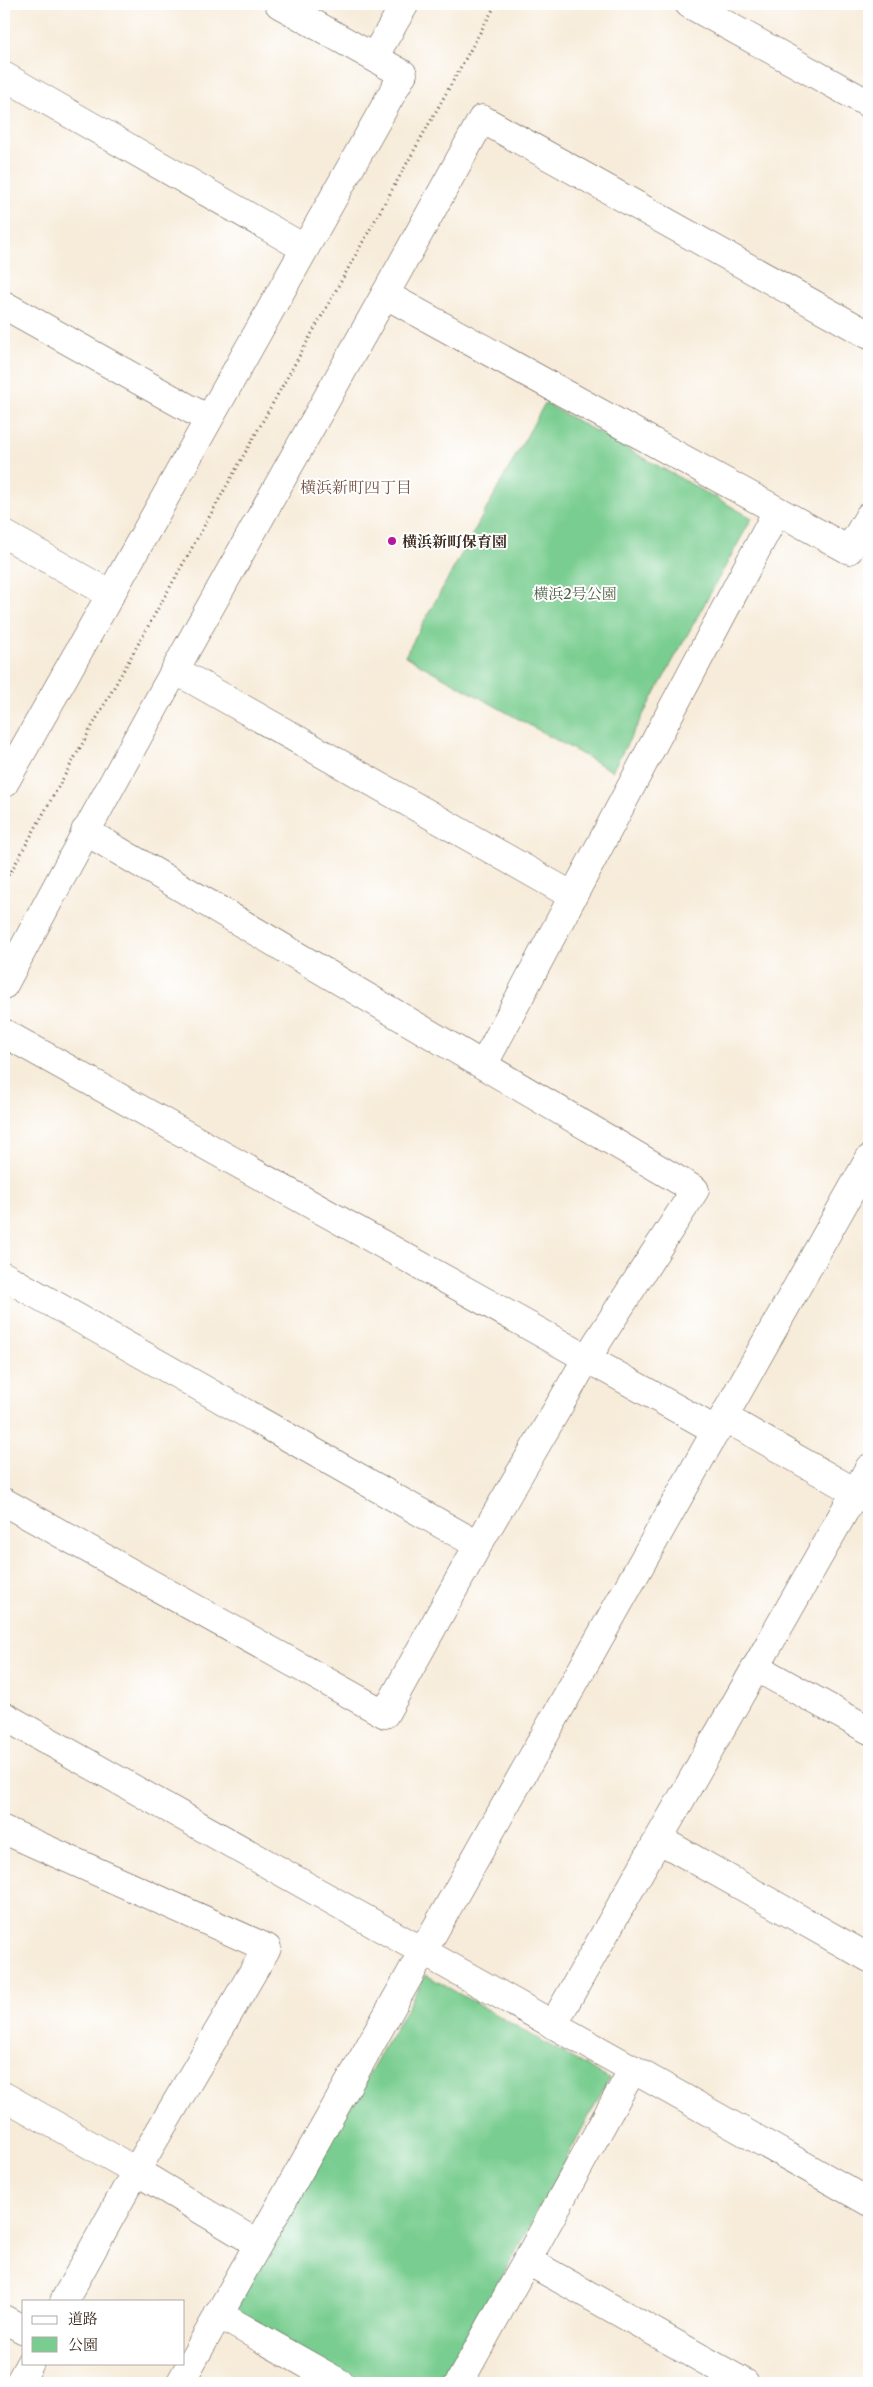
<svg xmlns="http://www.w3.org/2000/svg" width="873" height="2387" viewBox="0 0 873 2387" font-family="'Libre Caslon Text','Noto Serif JP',serif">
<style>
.green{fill:#79cd90;stroke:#5a7c57}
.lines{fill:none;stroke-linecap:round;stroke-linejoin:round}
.street-casing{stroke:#57473a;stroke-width:29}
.secondary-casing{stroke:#57473a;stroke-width:29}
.path{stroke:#57473a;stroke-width:3;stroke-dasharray:1 4;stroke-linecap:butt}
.street{stroke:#fff;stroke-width:28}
.secondary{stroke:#fff;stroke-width:28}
.poi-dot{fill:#b5179e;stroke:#fff;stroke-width:2}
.labels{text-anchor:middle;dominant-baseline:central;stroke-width:4;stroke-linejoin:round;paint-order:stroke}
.poi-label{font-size:15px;font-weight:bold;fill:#3b2a1e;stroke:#fff;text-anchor:start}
.park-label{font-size:15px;fill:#516346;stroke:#fff}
.neighbourhood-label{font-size:16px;fill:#785749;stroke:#fff}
</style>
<rect width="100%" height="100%" fill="#fff"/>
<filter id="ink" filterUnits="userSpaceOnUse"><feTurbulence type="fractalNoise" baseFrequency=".02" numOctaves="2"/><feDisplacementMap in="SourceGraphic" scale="10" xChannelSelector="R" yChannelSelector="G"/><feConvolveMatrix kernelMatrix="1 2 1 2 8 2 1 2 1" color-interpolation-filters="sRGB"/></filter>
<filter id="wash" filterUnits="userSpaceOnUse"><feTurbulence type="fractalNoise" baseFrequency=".0096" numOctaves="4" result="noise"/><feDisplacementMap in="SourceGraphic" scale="20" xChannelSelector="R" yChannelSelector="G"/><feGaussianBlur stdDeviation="1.12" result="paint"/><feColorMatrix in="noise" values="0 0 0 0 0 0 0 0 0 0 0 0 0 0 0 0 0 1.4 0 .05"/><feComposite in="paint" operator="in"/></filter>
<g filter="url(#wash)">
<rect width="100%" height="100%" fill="#f7ecda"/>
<path class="green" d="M545,403l207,115 -140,253 -207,-115z
M426,1975l183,104 -164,304h-83l-131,-71z"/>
</g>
<g filter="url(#ink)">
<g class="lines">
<defs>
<path id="street" d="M689,4l180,100
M374,57l31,-53
M4,76l300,172
M386,295l463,255 20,-34
M4,305l204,114
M4,534l106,60
M175,670l398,226
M4,784l399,-710 -124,-70
M4,985c154,-292 320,-577 478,-866l387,216
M4,1033l713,398
M484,1064l293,-553
M4,1276l474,269
M724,1417l145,83
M4,1502l381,212 93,-169 109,-187 108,-168 -610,-359
M757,1668l112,62
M4,1830l263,118 -131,223 -72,130
M660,1840l209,118
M553,2025l316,-557
M4,2096l132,75 122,73
M528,2261l217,122
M218,2314l122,69
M4,2319l20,11
M19,2383l11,-20
M459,2383l174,-314"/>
<path id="secondary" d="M4,1716l865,486
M180,2383l689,-1224"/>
</defs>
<use href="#street" class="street-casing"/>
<use href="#secondary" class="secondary-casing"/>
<path class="path" d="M4,884l492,-880"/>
<use href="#street" class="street"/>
<use href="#secondary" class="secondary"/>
</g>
</g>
<circle class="poi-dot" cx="392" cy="541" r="5"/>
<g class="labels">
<g class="poi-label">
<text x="402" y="541">横浜新町保育園</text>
</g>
<g class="park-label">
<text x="575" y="593">横浜2号公園</text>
</g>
<g class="neighbourhood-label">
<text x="356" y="487">横浜新町四丁目</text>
</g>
</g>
<rect width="873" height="2387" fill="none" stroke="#fff" stroke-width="20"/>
<rect x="22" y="2300" width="162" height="65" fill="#ffffff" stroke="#b1aaa5"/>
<rect x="32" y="2316" width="25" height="8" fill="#ffffff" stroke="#b1aaa5"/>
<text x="68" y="2324" font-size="15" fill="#3b2a1e">道路</text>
<rect x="32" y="2337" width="25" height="15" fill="#79cd90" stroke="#b1aaa5"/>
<text x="68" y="2350" font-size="15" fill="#3b2a1e">公園</text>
</svg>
